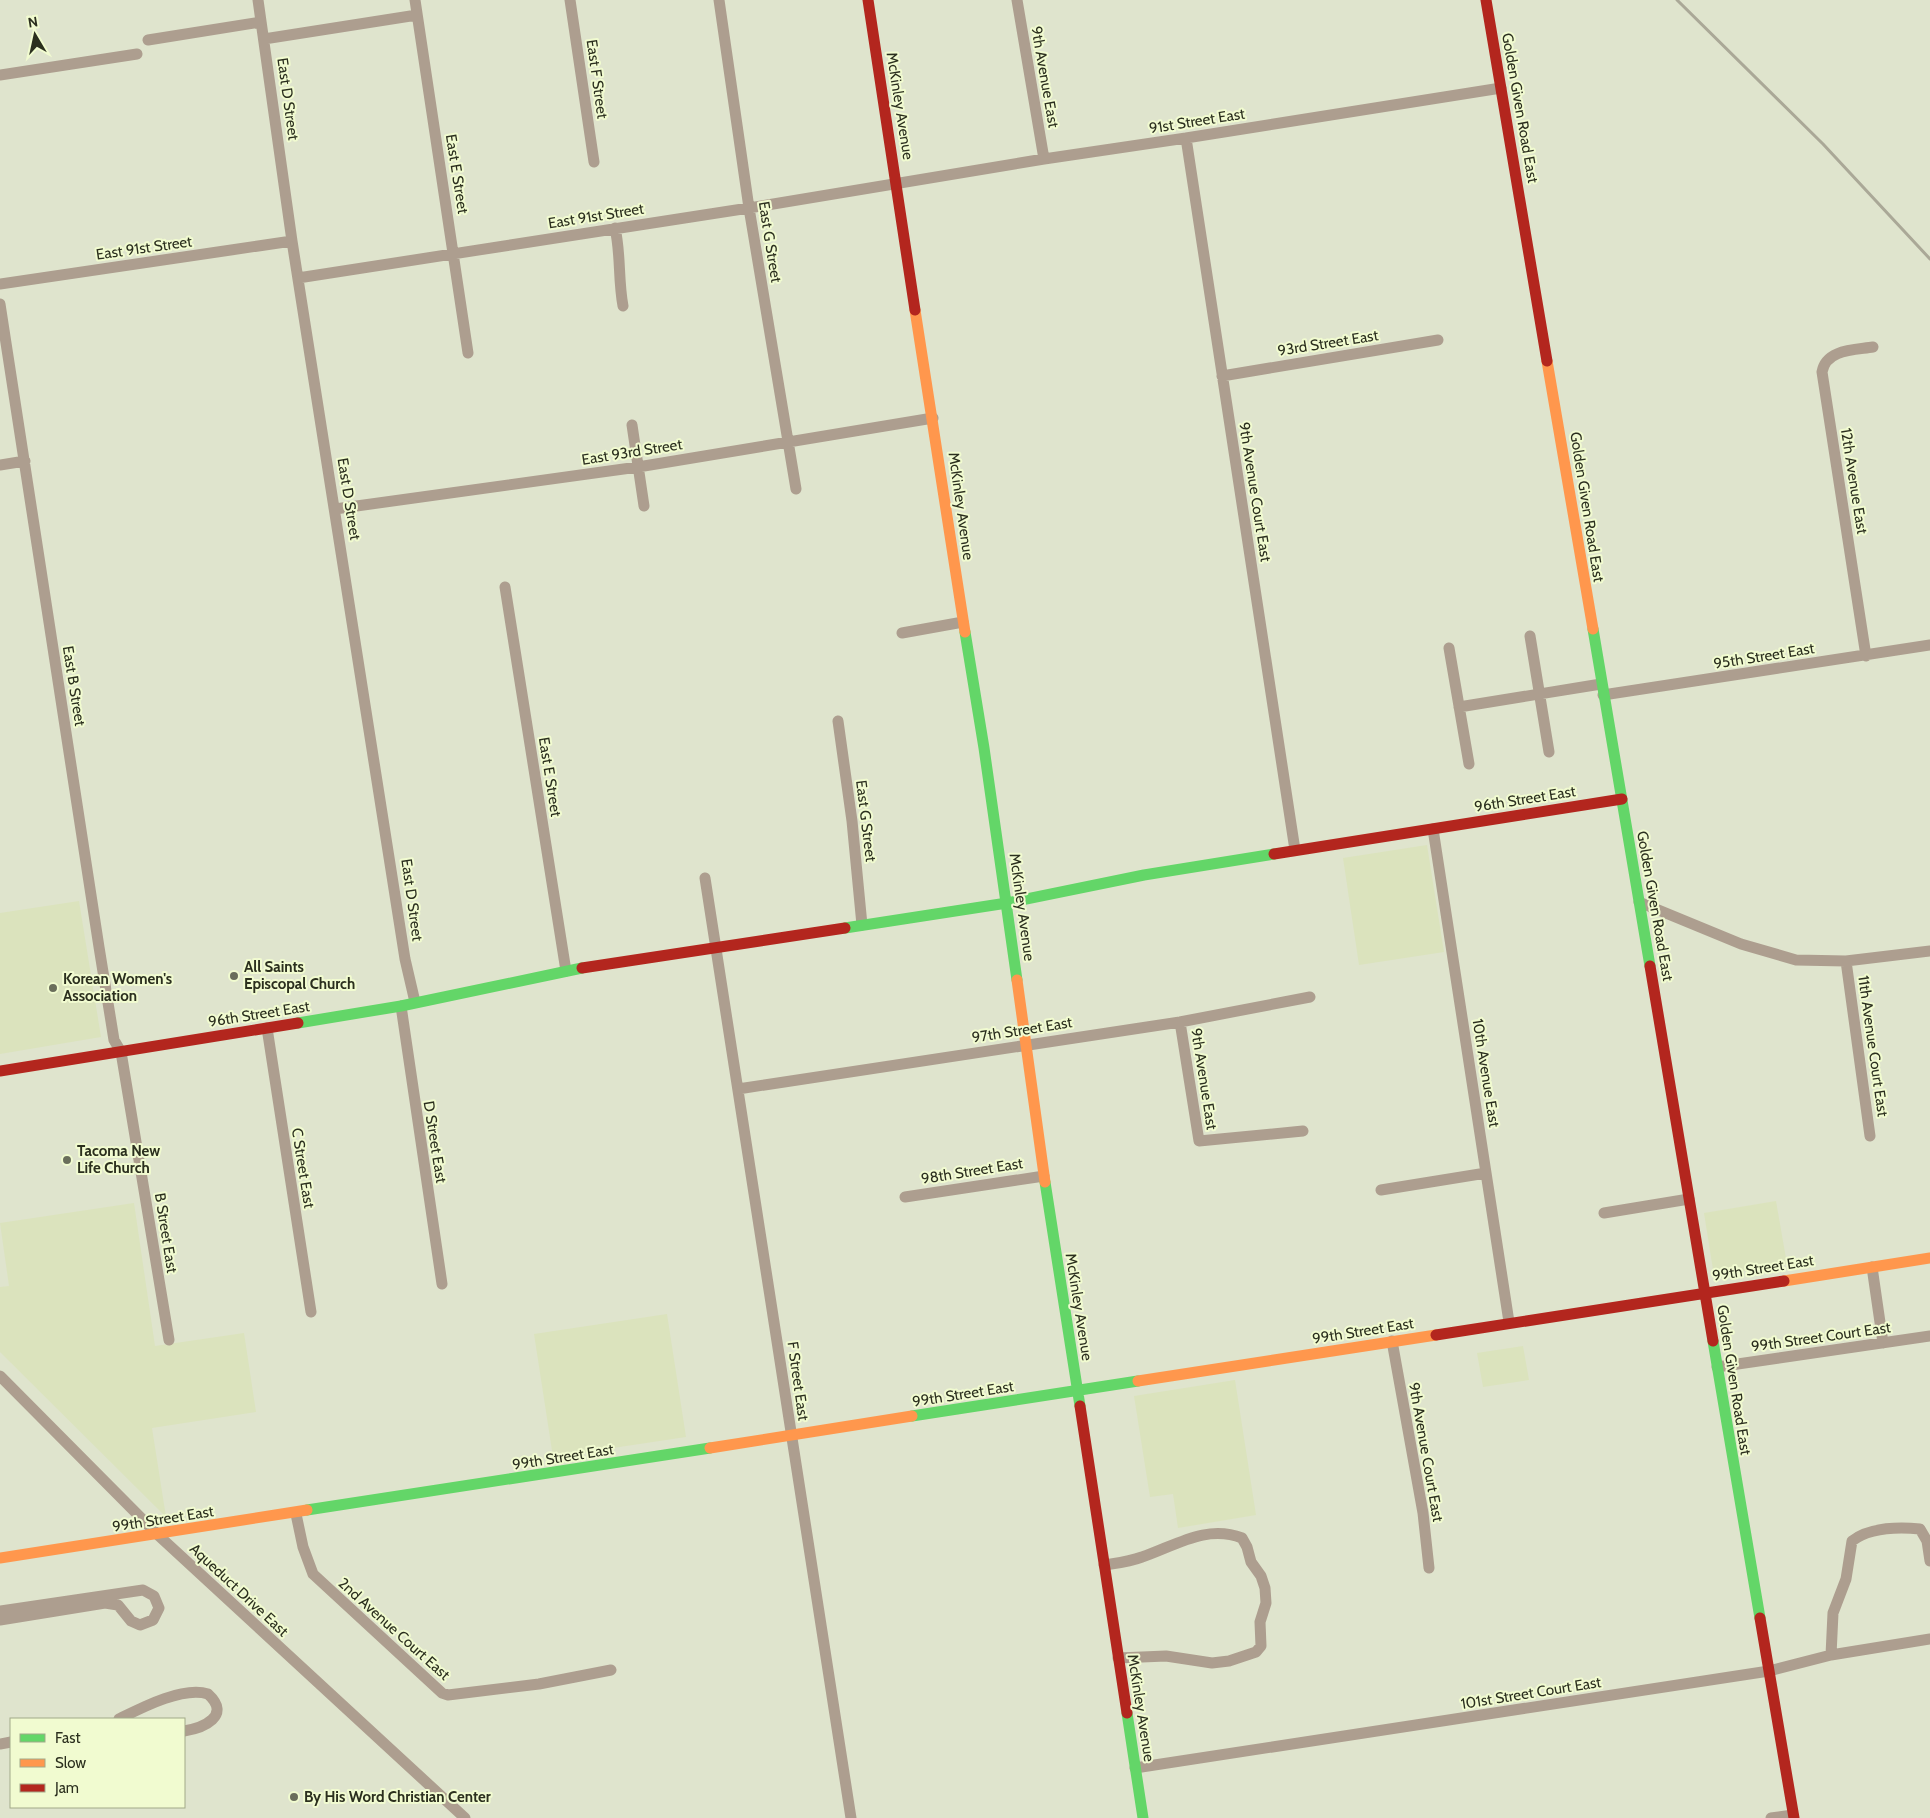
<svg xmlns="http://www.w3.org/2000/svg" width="1930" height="1818" viewBox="0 0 1930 1818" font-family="Cabin,sans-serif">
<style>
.built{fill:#dbe3bd}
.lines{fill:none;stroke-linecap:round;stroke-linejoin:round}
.street{stroke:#ad9e8f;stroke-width:11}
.fast{stroke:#63d668;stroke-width:11}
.slow{stroke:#ff974d;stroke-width:11}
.jam{stroke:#b3261e;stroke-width:11}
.rail{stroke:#aaa897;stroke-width:3}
.poi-dot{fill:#6a6e5b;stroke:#f1fbd0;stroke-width:2}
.labels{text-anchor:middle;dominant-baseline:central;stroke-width:4;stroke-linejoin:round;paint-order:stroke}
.street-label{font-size:15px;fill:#2b2f1e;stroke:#f1fbd0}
.poi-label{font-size:15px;font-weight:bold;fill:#2b2f1e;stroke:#f1fbd0;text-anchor:start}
</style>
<rect width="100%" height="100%" fill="#dfe4cd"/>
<path class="built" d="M1427,845l17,107 -85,13 -16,-107z
M79,901l22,136 -101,17v-141z
M1776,1201l11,63 -73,12 -10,-63z
M134,1203l21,143 89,-13 12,79 -104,16 14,89 -166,-165v-65l9,-1 -9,-63z
M667,1314l19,123 -133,20 -19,-123z
M1523,1346l6,34 -46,7 -6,-34z
M1235,1380l21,135 -78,13 -5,-34 -23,3 -16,-101z"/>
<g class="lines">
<path class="street" d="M258,0l34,241 113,718 10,43
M415,0l53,353
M570,0l24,162
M719,0l30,208 47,281
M1017,0l27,159
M264,39l153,-24
M148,40l113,-18
M0,75l137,-21
M1186,138l109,712
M615,228c6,26 3,52 8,78
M298,278l451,-70 295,-49 142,-21 315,-50
M0,284l292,-43
M0,304l99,643 15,93 7,12 48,288
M1222,376l216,-36
M632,425l12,81
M0,465l25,-4
M335,509l303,-42 295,-49
M505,587l61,384
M902,633l61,-11
M1530,636l19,116
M1449,648l20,116
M1866,656l-44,-284c4,-23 33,-22 51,-25
M1603,695l327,-50
M1459,707l142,-23
M838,721l14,100 10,104
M1433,829l76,493
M705,878l146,940
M1639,902l102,42 55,16 50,1 84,-10
M1846,961l24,175
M401,1006l41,278
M1180,1022l19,119 104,-10
M267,1028l44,284
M738,1089l442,-67 130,-25
M1381,1190l105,-17
M905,1197l139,-21
M1604,1213l85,-14
M1872,1267l11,76
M1392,1341l31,172 6,55
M1717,1367l213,-31
M0,1376l158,159 307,283
M296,1514l7,33 10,27 129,119 6,2 91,-11 72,-14
M1104,1565c13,-2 25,-3 38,-8 33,-11 64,-33 100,-19l5,9 4,15 10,14 4,12 1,15 -6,19 1,24 -5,6 -27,9 -17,2 -46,-7 -48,2
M0,1611l143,-21 11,6 5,12 -6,12 -13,5 -9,-4 -13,-16 -13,-2 -105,17
M1831,1655l2,-42 13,-34 6,-38c18,-14 46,-14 68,-12l7,12 3,20
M119,1719c22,-11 64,-33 89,-25 24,22 -5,34 -24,37
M0,1744l11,-2
M1135,1768l634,-97 62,-16 99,-16
M1771,1818l22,-3"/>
<path class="fast" d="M1593,629l57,337
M965,632l19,116 33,232
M845,928l162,-25 137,-28 130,-21
M298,1023l103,-17 181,-38
M1045,1182l35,224
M1713,1341l47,277
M912,1416l226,-35
M307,1510l403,-62
M1127,1713l16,105"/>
<path class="slow" d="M915,310l50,322
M1547,361l46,268
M1017,980l28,202
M1784,1281l146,-23
M1138,1381l298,-46
M710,1448l202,-32
M0,1558l307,-48"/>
<path class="jam" d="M868,0l47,310
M1486,0l61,361
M1274,854l348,-55
M1650,966l63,375
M582,968l263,-40
M0,1071l298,-48
M1436,1335l348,-54
M1080,1406l47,307
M1760,1618l34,200"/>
<path class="rail" d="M1677,0l146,144 107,115"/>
</g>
<g class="poi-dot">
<circle cx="234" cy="976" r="5"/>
<circle cx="53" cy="988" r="5"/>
<circle cx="67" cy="1160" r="5"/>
<circle cx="294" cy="1797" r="5"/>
</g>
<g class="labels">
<g class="street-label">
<text transform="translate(1045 77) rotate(80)">9th Avenue East</text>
<text transform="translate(597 79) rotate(82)">East F Street</text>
<text transform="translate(288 99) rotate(82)">East D Street</text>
<text transform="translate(900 106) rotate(81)">McKinley Avenue</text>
<text transform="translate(1520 108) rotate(80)">Golden Given Road East</text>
<text transform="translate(1197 121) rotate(-9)">91st Street East</text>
<text transform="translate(457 174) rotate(81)">East E Street</text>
<text transform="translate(596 216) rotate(-9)">East 91st Street</text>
<text transform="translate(770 242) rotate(81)">East G Street</text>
<text transform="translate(144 248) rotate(-8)">East 91st Street</text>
<text transform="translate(1328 343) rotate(-9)">93rd Street East</text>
<text transform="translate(632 452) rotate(-9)">East 93rd Street</text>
<text transform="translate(1854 481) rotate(81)">12th Avenue East</text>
<text transform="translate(1255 492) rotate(81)">9th Avenue Court East</text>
<text transform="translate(349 499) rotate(81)">East D Street</text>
<text transform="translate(961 506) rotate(82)">McKinley Avenue</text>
<text transform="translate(1587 507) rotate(81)">Golden Given Road East</text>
<text transform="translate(1764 656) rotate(-9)">95th Street East</text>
<text transform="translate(74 686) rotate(81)">East B Street</text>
<text transform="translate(550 777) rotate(81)">East E Street</text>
<text transform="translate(1525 799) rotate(-9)">96th Street East</text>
<text transform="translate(866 821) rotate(83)">East G Street</text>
<text transform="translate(412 900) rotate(82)">East D Street</text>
<text transform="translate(1655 906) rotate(80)">Golden Given Road East</text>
<text transform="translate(1022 907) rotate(82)">McKinley Avenue</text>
<text transform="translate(259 1014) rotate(-9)">96th Street East</text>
<text transform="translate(1022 1030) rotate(-9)">97th Street East</text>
<text transform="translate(1873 1046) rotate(82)">11th Avenue Court East</text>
<text transform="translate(1486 1073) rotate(81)">10th Avenue East</text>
<text transform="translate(1204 1079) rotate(81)">9th Avenue East</text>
<text transform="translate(435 1142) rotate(81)">D Street East</text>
<text transform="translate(303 1168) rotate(81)">C Street East</text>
<text transform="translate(972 1171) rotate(-9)">98th Street East</text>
<text transform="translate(166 1233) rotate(81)">B Street East</text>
<text transform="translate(1763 1268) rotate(-9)">99th Street East</text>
<text transform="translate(1079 1307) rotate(81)">McKinley Avenue</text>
<text transform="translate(1363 1331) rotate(-9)">99th Street East</text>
<text transform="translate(1821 1337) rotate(-8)">99th Street Court East</text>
<text transform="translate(1734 1380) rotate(81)">Golden Given Road East</text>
<text transform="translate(798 1381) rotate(82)">F Street East</text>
<text transform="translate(963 1394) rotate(-9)">99th Street East</text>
<text transform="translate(1426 1452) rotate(80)">9th Avenue Court East</text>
<text transform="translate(563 1457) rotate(-9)">99th Street East</text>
<text transform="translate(163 1519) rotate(-9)">99th Street East</text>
<text transform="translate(239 1590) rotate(43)">Aqueduct Drive East</text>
<text transform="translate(394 1629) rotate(42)">2nd Avenue Court East</text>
<text transform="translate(1531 1693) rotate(-9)">101st Street Court East</text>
<text transform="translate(1141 1708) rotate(81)">McKinley Avenue</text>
</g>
<g class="poi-label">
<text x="244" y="967">All Saints<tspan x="244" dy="17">Episcopal Church</tspan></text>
<text x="63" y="979">Korean Women's<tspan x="63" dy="17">Association</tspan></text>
<text x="77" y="1151">Tacoma New<tspan x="77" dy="17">Life Church</tspan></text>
<text x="304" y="1797">By His Word Christian Center</text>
</g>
</g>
<rect x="10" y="1718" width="175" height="90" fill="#f1fbd0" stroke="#a2a989"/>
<rect x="20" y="1734" width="25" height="8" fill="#63d668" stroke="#a2a989"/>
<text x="55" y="1743" font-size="15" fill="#2b2f1e">Fast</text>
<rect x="20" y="1759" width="25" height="8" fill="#ff974d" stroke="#a2a989"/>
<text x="55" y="1768" font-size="15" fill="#2b2f1e">Slow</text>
<rect x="20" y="1784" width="25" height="8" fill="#b3261e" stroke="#a2a989"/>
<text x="55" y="1793" font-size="15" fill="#2b2f1e">Jam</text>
<g transform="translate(35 35) rotate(351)" stroke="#f1fbd0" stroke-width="4" paint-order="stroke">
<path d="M0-4L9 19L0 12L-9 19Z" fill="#2b2f1e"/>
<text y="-8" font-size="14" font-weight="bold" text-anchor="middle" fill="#2b2f1e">N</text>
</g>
</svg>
